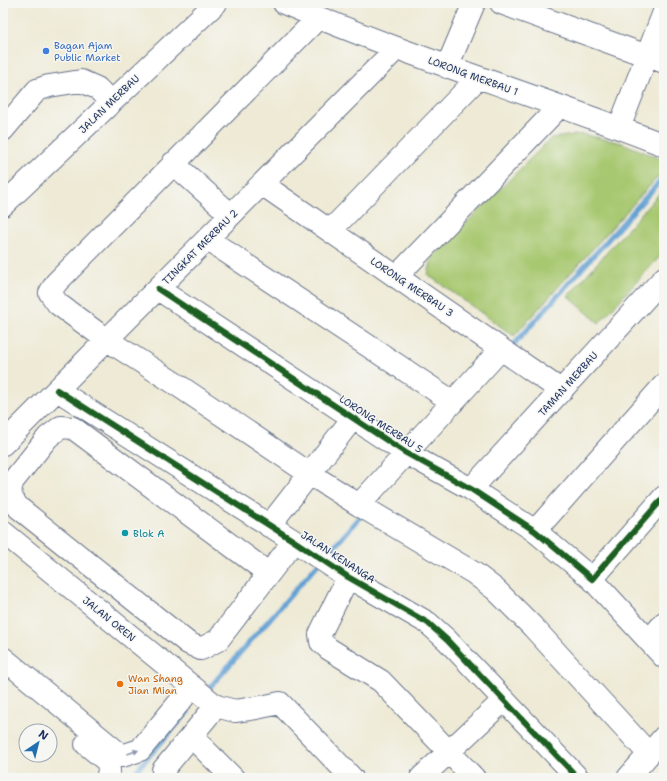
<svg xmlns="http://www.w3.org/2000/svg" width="667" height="781" viewBox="0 0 667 781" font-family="'Shantell Sans',sans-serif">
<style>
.green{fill:#a7c870;stroke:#617c67}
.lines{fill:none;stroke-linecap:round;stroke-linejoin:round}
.stream{stroke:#62a1d4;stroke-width:5}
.minor-casing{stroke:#657088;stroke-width:24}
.minor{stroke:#fff;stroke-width:22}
.cycleway-casing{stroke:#f6f6f2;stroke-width:8}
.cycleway{stroke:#1b5e20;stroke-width:6}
.oneway{fill:#8d97ae}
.shop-dot{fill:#3f7fe0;stroke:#f6f6f2;stroke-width:1.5}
.culture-dot{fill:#0f9aa8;stroke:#f6f6f2;stroke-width:1.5}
.food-dot{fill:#e8710a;stroke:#f6f6f2;stroke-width:1.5}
.labels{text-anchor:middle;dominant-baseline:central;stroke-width:3;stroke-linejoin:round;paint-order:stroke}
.shop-label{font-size:10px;fill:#366cbe;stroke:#f6f6f2;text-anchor:start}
.street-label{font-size:10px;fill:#1b2f5e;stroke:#f6f6f2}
.culture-label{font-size:10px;fill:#0d838f;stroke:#f6f6f2;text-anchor:start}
.food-label{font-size:10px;fill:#c56008;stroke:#f6f6f2;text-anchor:start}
</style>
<rect width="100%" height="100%" fill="#f6f6f2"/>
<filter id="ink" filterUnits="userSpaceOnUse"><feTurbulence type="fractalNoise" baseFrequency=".025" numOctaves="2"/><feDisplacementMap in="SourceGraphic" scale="8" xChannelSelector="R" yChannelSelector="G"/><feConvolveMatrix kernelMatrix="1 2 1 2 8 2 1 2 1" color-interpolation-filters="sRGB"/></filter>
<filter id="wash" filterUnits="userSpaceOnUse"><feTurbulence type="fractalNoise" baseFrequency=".012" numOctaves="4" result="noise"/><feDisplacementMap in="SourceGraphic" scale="16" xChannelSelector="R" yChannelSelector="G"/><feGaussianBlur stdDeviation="0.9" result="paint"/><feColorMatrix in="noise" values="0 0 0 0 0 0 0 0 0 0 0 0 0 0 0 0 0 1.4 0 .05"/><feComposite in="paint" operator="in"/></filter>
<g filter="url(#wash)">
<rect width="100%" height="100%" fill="#eeead5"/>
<path class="green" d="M582,134l40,9 42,17v10l-150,166 -86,-61 4,-18 119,-119z
M664,188v64l-65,71 -31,-27z"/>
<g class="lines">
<path class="stream" d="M510,349l154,-172
M326,556l37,-42
M211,686l107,-122
M130,778l58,-66"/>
</g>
</g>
<g filter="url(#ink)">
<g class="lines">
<defs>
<path id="minor" d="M284,3c124,54 254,92 380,142
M501,3l163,59
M318,18l-262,265 -6,10 8,11 49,36 69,44 134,90 49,31 115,68 22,17 37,37 116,127
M447,67l27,-64
M619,128l45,-116
M3,130l34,-40 12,-4 32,-5 16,7 9,9 4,7
M173,163l58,52
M262,184l300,207
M3,205l213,-202
M330,231l148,-153
M207,239l246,163
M396,277l163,-170
M158,289l248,164 65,36 64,42 57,48 72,78
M57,390l237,151 54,36 80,46 19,17 131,138
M3,444l393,-395
M471,489l193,-211
M359,505l142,-156
M269,526l84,-108
M535,531l129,-146
M3,532l213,174 19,5 21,-3 24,-5 72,75
M348,577l-28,57 1,8 8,7 52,32 93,97
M265,578l-5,-11 -187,-139 -12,-1 -13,10 -35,44c-5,12 -2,18 6,27l169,135 13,6 17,-9 76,-99
M592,579l72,-82
M649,641l15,-18
M3,658l119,98 18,-6 52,-63
M191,736l42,42
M86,744l22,18 1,9 -2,7
M164,778l-1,-8 53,-64
M421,778l83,-78
M628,778l36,-41"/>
</defs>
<use href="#minor" class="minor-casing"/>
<use href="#minor" class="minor"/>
<defs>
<path id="cycleway" d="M158,289l248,164 65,36 64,42 57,48 72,-82
M57,390l237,151 54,36 80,46 19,17 131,138"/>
</defs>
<use href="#cycleway" class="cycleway-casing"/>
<use href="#cycleway" class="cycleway"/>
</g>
<defs><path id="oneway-solid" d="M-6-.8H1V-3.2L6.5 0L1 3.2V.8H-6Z"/></defs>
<use class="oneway" href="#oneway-solid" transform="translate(133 752) rotate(-19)"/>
</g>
<circle class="shop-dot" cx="46" cy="51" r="4"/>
<circle class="culture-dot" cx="125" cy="533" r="4"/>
<circle class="food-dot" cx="120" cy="684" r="4"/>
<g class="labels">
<g class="shop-label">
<text x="54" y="45">Bagan Ajam<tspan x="54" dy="12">Public Market</tspan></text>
</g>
<g class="street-label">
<text transform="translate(473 76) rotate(20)">LORONG MERBAU 1</text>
<text transform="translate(109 104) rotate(-44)">JALAN MERBAU</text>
<text transform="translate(200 247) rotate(-45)">TINGKAT MERBAU 2</text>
<text transform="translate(412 287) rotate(34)">LORONG MERBAU 3</text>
<text transform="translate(568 384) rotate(-48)">TAMAN MERBAU</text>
<text transform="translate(381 424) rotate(33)">LORONG MERBAU 5</text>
<text transform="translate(338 557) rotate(33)">JALAN KENANGA</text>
<text transform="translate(109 619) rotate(39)">JALAN OREN</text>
</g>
<g class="culture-label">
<text x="133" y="533">Blok A</text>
</g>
<g class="food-label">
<text x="128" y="678">Wan Shang<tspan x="128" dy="12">Jian Mian</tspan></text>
</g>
</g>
<rect width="667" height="781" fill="none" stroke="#f6f6f2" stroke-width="16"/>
<g transform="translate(38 743) rotate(35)"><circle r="19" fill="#f6f6f2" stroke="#9ea6b7"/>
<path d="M0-3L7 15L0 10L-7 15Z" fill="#1f6fb2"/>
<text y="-6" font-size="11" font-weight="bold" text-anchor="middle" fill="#1b2f5e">N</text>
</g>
</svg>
